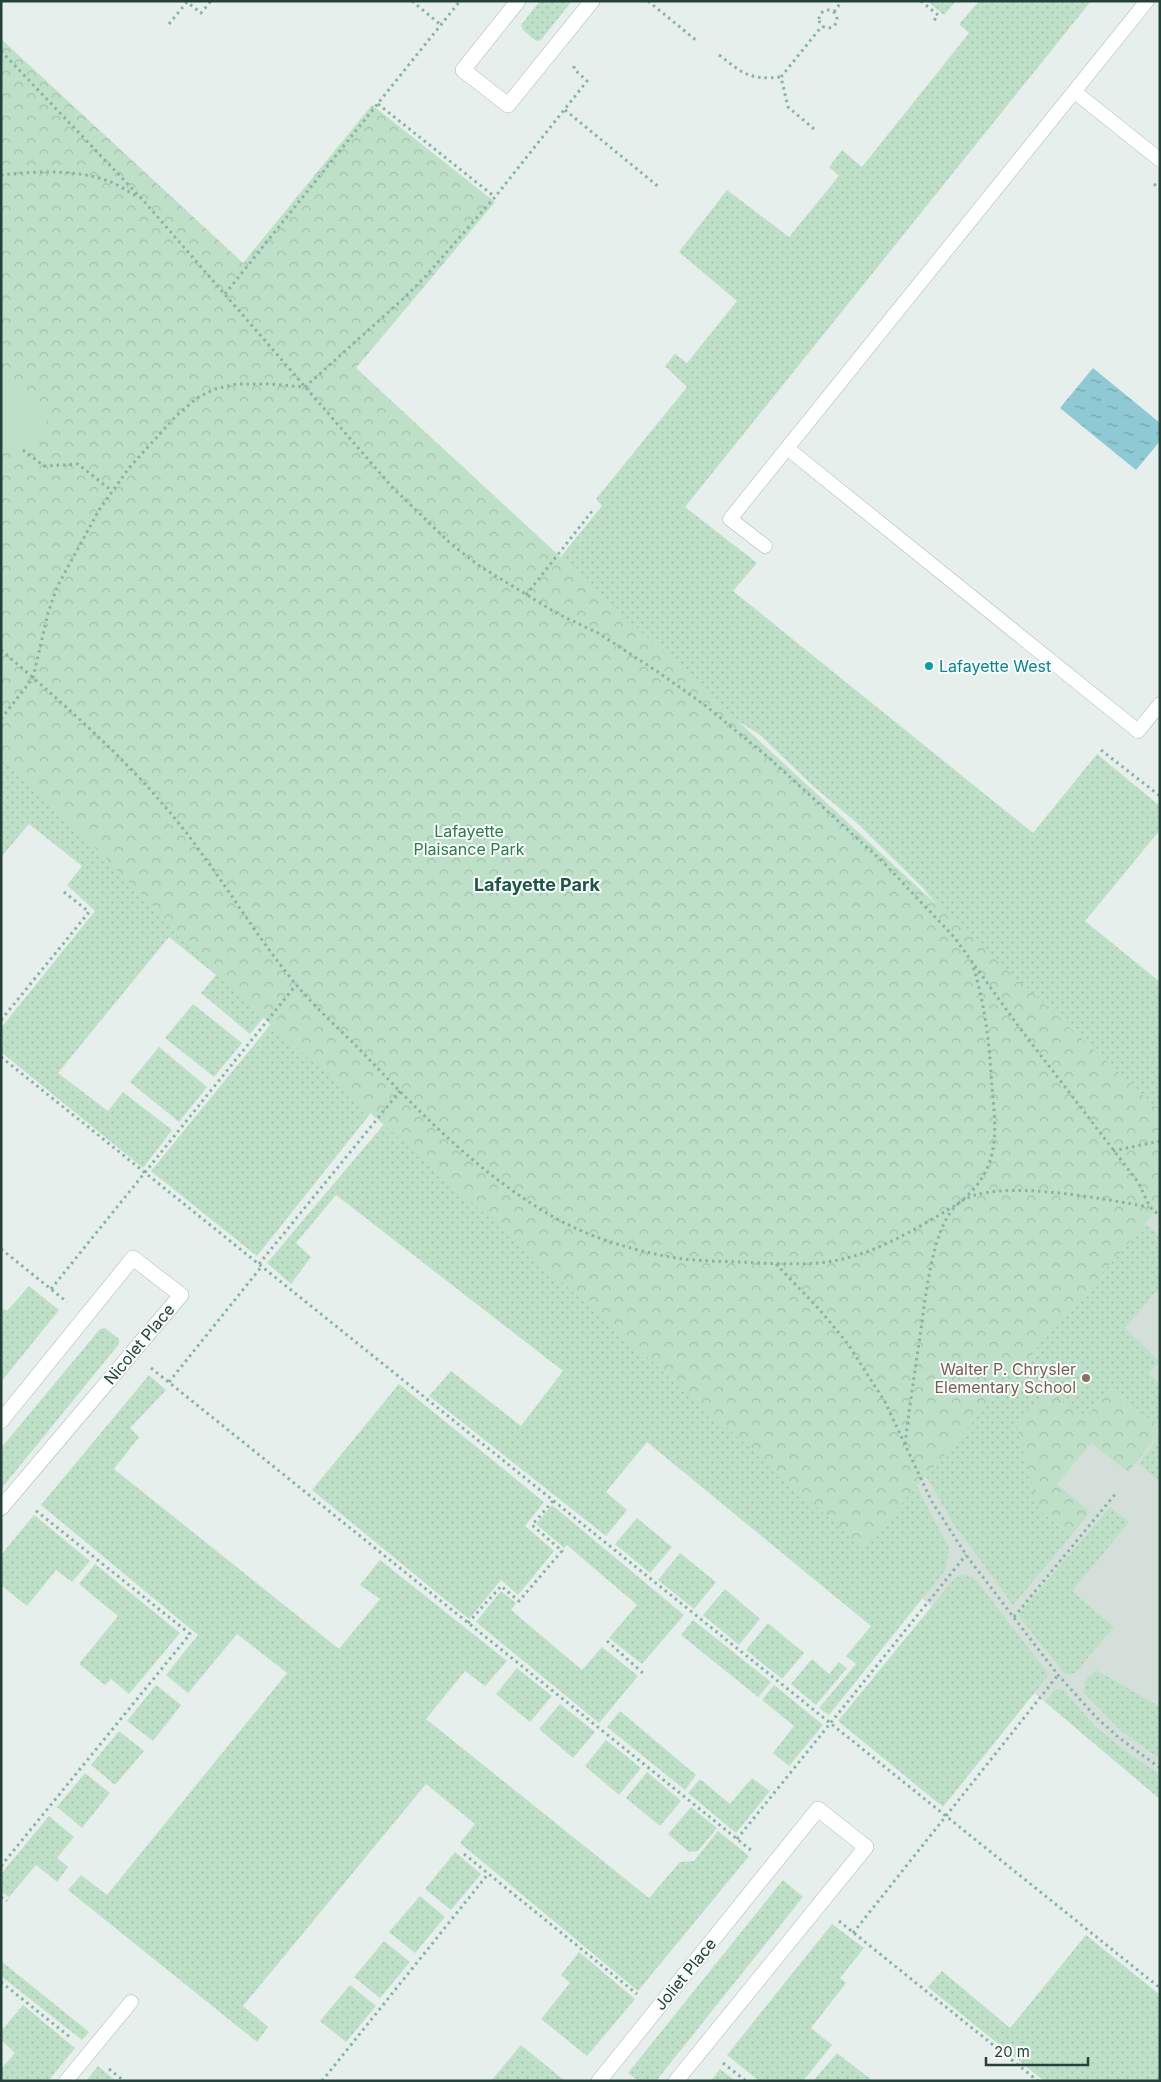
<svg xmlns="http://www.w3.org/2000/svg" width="1161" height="2082" viewBox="0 0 1161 2082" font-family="Inter,sans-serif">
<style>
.built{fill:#d4dfda}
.grass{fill:url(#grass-dots)}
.park{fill:url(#park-crowns)}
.garden{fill:#bfe0c8}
.water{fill:url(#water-ripples)}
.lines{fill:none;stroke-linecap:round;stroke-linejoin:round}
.service-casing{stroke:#a8b8b2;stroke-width:15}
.minor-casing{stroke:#a8b8b2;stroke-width:16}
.path{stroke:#86b3a5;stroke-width:3;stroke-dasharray:2.5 4;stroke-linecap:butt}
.service{stroke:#fff;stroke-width:14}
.minor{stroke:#fff;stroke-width:15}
.culture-dot{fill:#0f9aa8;stroke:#f7fbf9;stroke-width:2}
.education-dot{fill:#8d6e63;stroke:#f7fbf9;stroke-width:2}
.labels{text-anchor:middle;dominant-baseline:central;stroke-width:4;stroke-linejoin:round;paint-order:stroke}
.culture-label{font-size:16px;fill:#0d838f;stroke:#f7fbf9;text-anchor:start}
.park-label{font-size:16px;fill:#2d7a4b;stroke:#f7fbf9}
.street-label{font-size:16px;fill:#24423a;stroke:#f7fbf9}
.education-label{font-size:16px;fill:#785e54;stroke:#f7fbf9;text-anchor:end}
.neighbourhood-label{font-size:18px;font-weight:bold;fill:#1f5548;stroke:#f7fbf9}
</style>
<defs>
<pattern id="grass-dots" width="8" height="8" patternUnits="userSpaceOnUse" patternTransform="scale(1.25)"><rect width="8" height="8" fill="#bfe0c8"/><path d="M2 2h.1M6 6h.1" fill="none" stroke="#a4c1ad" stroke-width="1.8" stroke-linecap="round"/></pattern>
<pattern id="park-crowns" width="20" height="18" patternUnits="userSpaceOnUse" patternTransform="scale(1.25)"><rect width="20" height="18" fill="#bfe0c8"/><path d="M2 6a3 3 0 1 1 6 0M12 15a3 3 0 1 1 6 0" fill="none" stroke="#a4c1ad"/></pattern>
<pattern id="water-ripples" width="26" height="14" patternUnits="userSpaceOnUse" patternTransform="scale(1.25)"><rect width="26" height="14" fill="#8ec9d4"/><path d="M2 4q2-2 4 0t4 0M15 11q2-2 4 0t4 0" fill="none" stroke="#74a5ad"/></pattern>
</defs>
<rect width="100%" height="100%" fill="#e6efeb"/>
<path class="built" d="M1160,1207v592l-297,-251z"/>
<path class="grass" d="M540,1h32l-31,39 -5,1 -13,-11 -2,-5z
M927,1h29l-12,14z
M979,1h112l-406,506 72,56 -24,28 300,242 64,-79 63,52v24l-75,91 75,61v153l-198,-198 -38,-48 -67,-66 -44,-37 -53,-51 -227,-144 69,-85 -6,-7 91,-112 -22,-21 10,-12 12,9 50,-62 -58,-49 48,-62 62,47 50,-61 -10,-9 13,-17 20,17 107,-134 -10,-9z
M1,728l285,262 -36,44 -49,-41 15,-18 -47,-38 -111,136 50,38 15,-19 49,38 -29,38 -142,-116v-24l94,-117 -28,-26 15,-19 -53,-42 -28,33z
M193,1004l49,39 -28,34 -49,-39z
M280,1013l111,80 -21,21 -113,142 -106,-85z
M159,1047l48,40 -28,35 -49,-40z
M401,1104l503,358 45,86 -3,21 -117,146 -10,-7 37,-44 -10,-8 25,-30 -224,-184 -41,50 21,18 -21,26 -177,-140 22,-25 70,55 42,-55 -227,-176 -40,48 15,14 -20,27 -24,-21z
M1134,1215l26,21v51l-35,41 34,33 -10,13 11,9v46l-49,-41 -27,32 -36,-29 -9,119 32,26 -58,69 -60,-82 -34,-59z
M29,1286l30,24 -58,72v-71l3,-2 3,2z
M105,1328l14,11v5l-118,145v-41l99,-119z
M149,1375l17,15 -36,38 9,9 -25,32 225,180 41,-50 -20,-14 20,-25 127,101 -22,25 -20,-15 -39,48 223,179 31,-36 14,-1 24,-30 31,25 -111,135 -178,-148 15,-19 -49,-40 -183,222 25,21 -11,15 -189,-152 13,-15 26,20 180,-222 -50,-39 -49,59 -22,-18 32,-40 -157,-130z
M399,1384l145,118 -19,24 29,25 -36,44 -17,-15 -32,39 -157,-129z
M1160,1434v48l-21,-18z
M552,1505l132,110 -42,49 -33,-26 28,-33 -70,-60 -3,3 -28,-24z
M1110,1507l19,15 -57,69 42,36 -39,46 -10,1 -47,-59z
M34,1515l56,46 -18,21 -16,-12 -29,36 -26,-21v-30z
M637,1518l35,29 -22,26 -35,-29z
M680,1553l36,29 -22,27 -36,-29z
M95,1564l85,69 -51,61 -18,-15 -6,6 -26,-21 39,-48 -39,-32z
M960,1575c8,0 13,2 19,9l68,88 1,4 -105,131 -105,-86 116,-142z
M725,1589l35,30 -21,26 -36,-30z
M501,1591l15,12 -5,7 71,60 20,-23 36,29 -39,47 -123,-101z
M693,1620l78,62 -13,15 -77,-62z
M768,1623l36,30 -22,26 -36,-29z
M812,1659l17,15 10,-12 8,6 -31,37 -25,-21z
M517,1668l35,28 -22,26 -34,-28z
M1096,1670l62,36 2,-1v54l-39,-28 -37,-38 1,-12z
M156,1685l25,20 -28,36 -26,-20z
M774,1685l49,40 -34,41 -16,-13 21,-27 -32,-26z
M1058,1689l5,1 33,37 36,29 28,18v25l-115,-97 9,-11z
M560,1704l35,28 -22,26 -34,-29z
M620,1711l76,64 -11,15 -78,-63z
M119,1731l25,20 -29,34 -24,-20z
M606,1740l35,28 -22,27 -34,-29z
M647,1772l34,29 -21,25 -34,-28z
M85,1773l25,20 -28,35 -25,-21z
M752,1778l18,13 -34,42 -48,-40 12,-14 30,25z
M691,1807l26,21 -19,23 -9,1 -21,-18z
M49,1816l25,21 -17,21 11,9 -11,15 -21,-17 -27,32 -8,-6v-17z
M455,1852l26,22 -30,36 -26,-21z
M783,1880l20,17 -147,184h-18l-10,-8z
M420,1896l25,21 -30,36 -26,-21z
M832,1924l32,24 -24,30 6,5 -35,45 21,17 -29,36h-44l-32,-26z
M1086,1935l74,60v86h-116l-116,-94 14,-16 68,57z
M384,1941l26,21 -30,36 -26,-21z
M579,1952l56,47 -48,57 -46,-37 29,-36 -9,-8z
M1,1961l88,71 -7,8 -81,-64z
M350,1985l26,21 -30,36 -26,-21z
M23,2005l52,43 -27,33h-47v-12l14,-16 -14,-13v-9z
M521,2045l44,36h-74z
M837,2053l36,28h-60z
M98,2066l18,15h-30z
M720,2069l16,12h-25z"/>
<path class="park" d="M1,39l242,224 129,-158 123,97 -139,166 804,743v96l-297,341 -589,-520 -273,-275z
M1111,1388l49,41v4l-32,39 -37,-29 -34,41 33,28 -19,24 -32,-26 -22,-83 31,-37 36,30z"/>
<path class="garden" d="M6,378l44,38 -31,39 -18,-15v-56z"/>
<path class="water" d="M1093,368l67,55v18l-24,29 -76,-62z"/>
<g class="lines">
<defs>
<path id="service" d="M1075,92l85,68
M787,448l351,283 22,-27
M765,546l-35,-27 417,-518
M66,2081l65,-79"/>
<path id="minor" d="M518,1l-55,69 45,35 84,-104
M1,1421l132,-163 48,37 -180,213
M599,2081l219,-272 48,38 -190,234"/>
</defs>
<use href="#service" class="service-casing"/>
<use href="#minor" class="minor-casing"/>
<path class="path" d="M412,1l29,24
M648,1l49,40
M921,1l17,14 -5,7
M819 19a9 9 0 1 1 18 0a9 9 0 1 1-18 0Z
M834,12l8,-11
M169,24l18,-22 14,11 10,-12
M1,51l141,148 251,289 57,55 28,22 80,49 40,19 60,39 48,34 63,52 114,104 72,76 61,85 122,159 12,25 10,9
M719,55c25,19 30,25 62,22
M378,104l117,93
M565,110l95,78
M814,129l-26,-22 -7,-30 41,-51
M1,175c35,-4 76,-6 110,7 9,4 18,10 27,15
M1154,184l6,5
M225,294l235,-293
M23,450l21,16 34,-2 34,27
M526,595l67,-85
M1,650c57,49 118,102 166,159 47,55 82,118 127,173 22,27 49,50 73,75 54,57 110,114 178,155 37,23 82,37 125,45 22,4 45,4 67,5 27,1 54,3 81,1 49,-4 95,-32 136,-57 15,-9 31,-28 36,-45 8,-25 4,-49 2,-74 -3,-46 -6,-79 -20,-124
M1,719l32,-41 15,-65 9,-26 42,-77 30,-42 47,-52 21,-18 18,-9 22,-5h31l37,3 98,-88 22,-22 70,-80 92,-116 -13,-12v-5
M1101,750l59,46
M1,1020l88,-108 -25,-20
M1,1057l1159,931
M1113,1151l47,-10
M1,1249l66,53
M259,1264l141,-173
M776,1264l43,45 29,35 37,58 46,98 35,55 92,120 37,41 23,21 42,31
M51,1289l245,-304
M151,1368l601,483
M169,1382l93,-116
M905,1444c4,-34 9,-67 14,-101 6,-36 11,-117 40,-140 34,-27 149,-3 190,4
M1014,1617l103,-125
M468,1623l33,-37 18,15 43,-50 -30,-26 21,-24
M607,1641l37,33
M737,1839l229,-284
M464,1854l173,140
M1,1866l189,-232 -156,-125
M1,1897l6,4
M839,1921l199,160
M853,1933l205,-258
M1,1982l70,56
M723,2063l23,18
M109,2069l15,12
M322,2081l166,-207"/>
<use href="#service" class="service"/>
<use href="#minor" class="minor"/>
</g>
<circle class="culture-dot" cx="929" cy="666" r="5"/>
<circle class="education-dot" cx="1086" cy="1378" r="5"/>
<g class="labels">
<g class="culture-label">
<text x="939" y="666">Lafayette West</text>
</g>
<g class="park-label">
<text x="469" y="831">Lafayette<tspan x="469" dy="18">Plaisance Park</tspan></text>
</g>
<g class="street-label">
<text transform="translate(139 1344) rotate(-50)">Nicolet Place</text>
<text transform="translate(685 1974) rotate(-51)">Joliet Place</text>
</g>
<g class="education-label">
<text x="1076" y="1369">Walter P. Chrysler<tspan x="1076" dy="18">Elementary School</tspan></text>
</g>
<g class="neighbourhood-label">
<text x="537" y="884">Lafayette Park</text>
</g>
</g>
<rect width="1161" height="2082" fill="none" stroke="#24423a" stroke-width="5"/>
<path d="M986 2057v8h102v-8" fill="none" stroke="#24423a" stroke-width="2.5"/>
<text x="994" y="2057" font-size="15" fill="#24423a" stroke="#f7fbf9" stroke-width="4" paint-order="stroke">20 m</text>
</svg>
